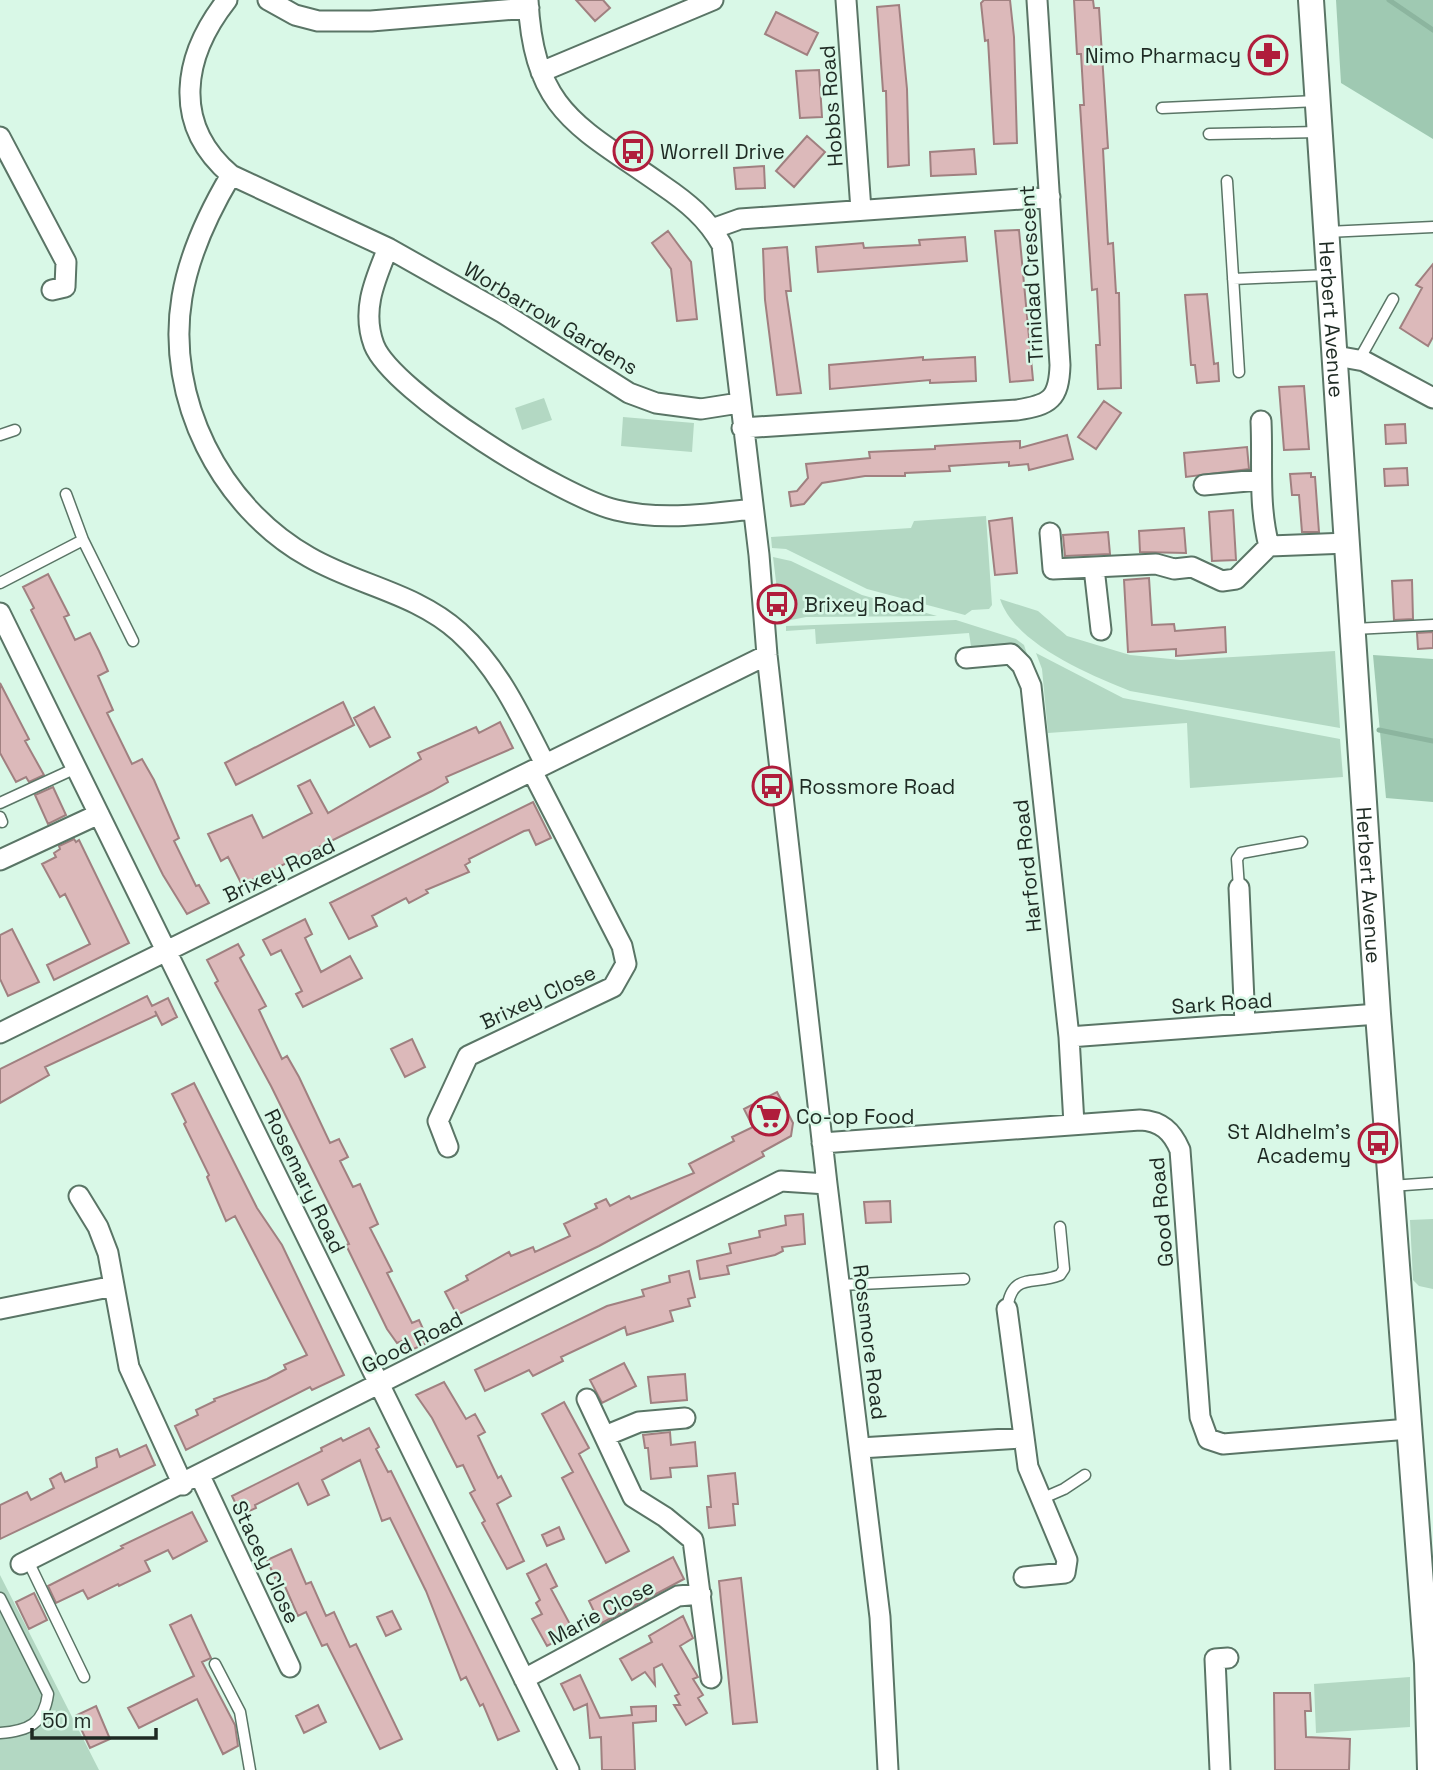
<svg xmlns="http://www.w3.org/2000/svg" width="1433" height="1770" viewBox="0 0 1433 1770" font-family="'Space Grotesk',sans-serif">
<style>
.green{fill:#b3d8c3}
.forest{fill:#9fc9b2}
.lines{fill:none;stroke-linecap:round;stroke-linejoin:round}
.stream{stroke:#8cb59f;stroke-width:5}
.building{fill:#dcb9ba;stroke:#a08080;stroke-width:2}
.service-casing{stroke:#5a7566;stroke-width:13}
.minor-casing{stroke:#5a7566;stroke-width:23}
.tertiary-casing{stroke:#5a7566;stroke-width:28}
.service{stroke:#fff;stroke-width:10}
.minor{stroke:#fff;stroke-width:19}
.tertiary{stroke:#fff;stroke-width:24}
.labels{text-anchor:middle;dominant-baseline:central;stroke-width:5;stroke-linejoin:round;paint-order:stroke}
.poi-label{font-size:21px;fill:#1e2a23;stroke:#d9f8e7;text-anchor:start}
.street-label{font-size:21px;fill:#1e2a23;stroke:#d9f8e7}
</style>
<rect width="100%" height="100%" fill="#d9f8e7"/>
<path class="green" d="M544,398l8,22 -30,10 -7,-22z
M623,417l71,6 -2,29 -71,-6z
M986,516l6,89 -3,4 -17,1 -7,5 -98,-26 -81,-40 -14,-1 -1,-11 140,-9 3,-7z
M773,557l18,4 71,34 75,21 -131,1 -25,5z
M1000,599l38,12 29,25 63,19 51,5 154,-9 5,77 -210,-37c-42,-17 -115,-47 -130,-92z
M956,620l60,19 8,6 6,18 -58,-10 -3,-20 -153,11 -1,-15 -29,2v-5z
M1036,653l87,45 217,41 3,38 -153,11 -3,-65 -139,10 -6,-64z
M1433,1219v70l-14,-3 -6,-6 -3,-60z
M0,1575l99,195h-99z
M1410,1677v50l-94,6 -2,-49z"/>
<path class="forest" d="M1336,0h97v139l-92,-56z
M1373,655l60,4v143l-47,-4z"/>
<g class="lines">
<path class="stream" d="M1389,0l44,30
M1379,730l54,11"/>
</g>
<path class="building" d="M576,0h27l7,8 -15,13z
M984,0h26l4,37 3,106 -23,1 -6,-104 -3,1 -4,-38z
M1074,0h19l1,8h5l9,140 -5,1 5,95 5,-1 3,50h3l2,95 -23,1 -2,-44h4l-3,-56 -5,1 -12,-185h4l-3,-51h-4z
M899,5l8,84 2,76 -21,2 -2,-76h-3l-6,-84z
M776,12l42,21 -11,22 -42,-21z
M819,70l3,47 -22,1 -4,-47z
M807,136l18,16 -31,35 -18,-16z
M974,149l2,25 -45,2 -1,-24z
M764,166l1,22 -29,1 -2,-21z
M1019,230l14,150 -23,2 -15,-151z
M668,231l23,31 6,57 -20,2 -6,-52 -19,-26z
M965,237l2,24 -149,11 -2,-25 47,-4 1,5 56,-3 -1,-5z
M787,247l4,44h-5l15,102 -24,2 -12,-95 -2,-51z
M1433,264v73l-5,9 -28,-18 22,-40 -6,-3z
M1207,294l7,70 4,-1 1,18 -22,2 -2,-18h-4l-6,-70z
M923,357v3l52,-3 1,24 -46,2v-3l-100,9 -1,-24z
M1304,386l5,63 -25,1 -5,-63z
M1104,401l17,12 -25,36 -18,-12z
M1405,424l1,19 -20,1 -1,-19z
M1067,435l6,24 -44,11 -1,-6 -19,2v-4l-60,4 1,5 -45,2v3h-40l-43,7 -18,21 -13,2 -2,-14 8,-1 11,-13 -2,-14 64,-6 -1,-6 66,-3v-3l85,-5v7z
M1247,447l2,22 -63,8 -2,-24z
M1407,468l1,17 -23,1 -1,-17z
M1311,473v4h4l4,55h-17l-3,-37h-7l-2,-21z
M1233,510l3,50 -24,1 -3,-49z
M1012,518l5,55 -22,2 -6,-54z
M1184,528l2,25 -46,-1 -1,-21z
M1108,532l2,22 -45,2 -2,-21z
M48,574l21,41 -5,2 11,23 15,-7 9,18 9,20 -10,5 15,34 -6,3 25,51 10,-5 12,21 25,58 -5,3 22,45 3,-1 10,18 -22,11 -24,-39 -132,-265 3,-2 -11,-21z
M1149,578l3,47 22,-1 1,7 50,-4 1,25 -50,4v-7l-48,3 -4,-72z
M1412,580l1,39 -19,1 -2,-39z
M1433,632v16l-15,1 -1,-16z
M0,683l29,56 -4,2 19,34 -15,7 -3,-5 -10,5 -16,-29z
M343,702l11,23 -118,60 -11,-22z
M374,707l16,30 -20,10 -16,-29z
M500,722l13,26 -67,29 2,5 -16,9 -190,94 -14,-28 -7,4 -13,-27 44,-19 11,23 49,-25 -14,-27 12,-6 18,33 93,-54 -3,-6 58,-26 3,6z
M53,787l13,28 -18,9 -13,-29z
M533,802l18,36 -15,7 -7,-15 -5,1 -55,28 1,3 -5,3 4,7 -43,18 2,3 -19,10 -3,-5 -34,18 5,10 -28,13 -19,-36z
M74,839l2,3 3,-2 50,103 -75,37 -7,-15 43,-21 -25,-50 -5,3 -18,-33 14,-7 -2,-4 6,-4 -1,-3z
M305,919l7,15 -7,4 16,34 29,-16 12,22 -59,29 -7,-13 6,-3 -21,-41 -10,5 -8,-15z
M12,929l27,53 -31,14 -8,-17v-44z
M238,944l6,11 -4,3 26,48 -7,4 23,49 5,-3 12,21 31,66 9,-4 9,18 -8,4 13,26 7,-3 18,40 -8,4 22,43 -5,2 25,50 7,-3 10,22 -22,10 -5,-11 -5,2 -10,-14 -41,-84 3,-1 -78,-158 -56,-103 3,-2 -11,-21z
M147,996l5,10 16,-8 9,19 -15,8 -7,-14 2,4 -112,52 4,8 -49,28v-34z
M412,1039l13,28 -20,10 -14,-28z
M194,1083l63,125 25,37 62,130 -32,15 -2,-3 -124,63 -11,-24 23,-11 -2,-5 19,-9 -1,-2 53,-20 19,-10 -2,-4 23,-10 -72,-139 -9,5 -19,-44 2,-2 -25,-51 2,-2 -14,-28z
M777,1092l16,31 -2,13 -29,16 2,4 -165,90 -142,69 -12,-23 23,-12 -2,-4 43,-24 2,4 22,-9 2,5 35,-16 -6,-12 33,-16 -2,-4 11,-5 4,7 19,-10 2,3 63,-26 -5,-9 45,-23 -2,-4 21,-10 -9,-18z
M890,1201l1,21 -25,1 -2,-21z
M803,1214l2,30 -23,3 1,4 -8,4 -48,11 2,8 -29,5 -3,-18 34,-8 -2,-9 31,-7 -1,-6 27,-6 -1,-9z
M689,1271l6,26 -7,2 2,7 -20,5 3,10 -46,14 -2,-8 -64,30 2,4 -30,15 -4,-6 -44,21 -10,-21 132,-64 37,-10 -2,-6 28,-8 -1,-6z
M624,1363l12,23 -34,17 -12,-23z
M685,1374l2,26 -36,3 -3,-26z
M444,1382l22,37 9,-5 10,18 -7,4 20,42 3,-2 10,20 -14,8 27,57 -17,8 -25,-46 3,-2 -15,-28 5,-3 -12,-25 -6,2 -25,-49 -16,-23z
M564,1402l25,46 -10,6 50,97 -23,12 -44,-85 11,-6 -31,-58z
M369,1428l10,19 -3,2 12,23 3,-1 128,260 -21,9 -15,-36 -3,2 -14,-29 -5,3 -35,-89 -36,-73 -8,3 -22,-61 -38,20 7,15 -21,10 -10,-22 -43,22 1,3 -15,7 -9,-19 90,-45 -1,-3 20,-10 2,3z
M670,1432l1,13 24,-3 2,24 -27,2 1,9 -20,2 -3,-31h-3l-2,-13z
M146,1445l9,20 -155,74v-34l27,-13 4,8 23,-12 -4,-9 11,-6 4,9 32,-15 -1,-9 21,-9 3,8z
M735,1473l3,31h-5l2,21 -26,3 -2,-21h4l-3,-31z
M192,1512l15,29 -34,18 -5,-9 -23,11 5,10 -31,15 -1,-2 -30,15 -5,-9 -27,13 -8,-17 75,-38 -2,-2z
M559,1527l5,12 -17,7 -5,-11z
M291,1549l15,35 5,-2 15,34 8,-4 16,35 6,-3 46,95 -22,10 -53,-105 -5,2 -16,-34 -8,4 -15,-34 -5,3 -11,-25z
M673,1557l11,22 -84,45 -11,-23z
M546,1564l11,22 -6,3 21,39 -4,2 2,4 -23,12 -15,-27 10,-5 -6,-11 4,-3 -13,-26z
M741,1578l16,144 -24,2 -14,-143z
M34,1593l13,27 -18,9 -13,-27z
M392,1611l9,18 -15,7 -9,-19z
M191,1615l20,43 -9,4 33,63 3,21 -15,8 -26,-55 -58,29 -11,-20 66,-32 -24,-51z
M683,1616l10,22 -13,8 18,31 -5,2 10,16 -5,3 9,15 -21,12 -12,-20h6l-5,-9 4,-2 -17,-30 -8,4 1,17 -10,-13 -13,8 -12,-21 32,-17 -3,-6z
M580,1675l20,43 32,-3 -1,-8 25,-1v15l-23,2 2,47h-33l-1,-33 -11,1 -3,-34 -13,6 -13,-26z
M1274,1693h36l1,18h-6l1,26 44,2 -1,31h-74z
M318,1705l8,17 -22,11 -8,-17z
M96,1706l14,33 -20,9 -15,-32z"/>
<g class="lines">
<defs>
<path id="service" d="M1162,108l155,-7
M1209,134l110,-2
M1227,181l12,191
M1327,232l106,-5
M1233,279l95,-4
M1359,360l34,-61
M0,435l15,-5
M66,494l17,46 50,101
M0,583l83,-43
M1354,629l79,-4
M0,803l76,-35
M0,817l2,5
M1239,888l-2,-29 4,-6 61,-11
M1391,1186l42,-3
M840,1285l124,-6
M1007,1309c5,-38 27,-23 53,-34l4,-6 -4,-42
M1041,1499l23,-10 21,-14
M28,1561l56,116
M0,1598l48,96c-4,30 -20,37 -48,39
M215,1664l25,48 10,58"/>
<path id="minor" d="M227,0c-44,56 -56,124 4,175 -22,37 -42,80 -49,122 -17,101 38,210 127,260 48,28 107,36 150,75 40,36 62,85 86,132
M268,0l27,15 23,6h53l158,-13
M528,0c6,113 51,126 134,185 25,17 45,33 60,60l37,310 8,100 60,529 53,433 8,153
M846,0l15,210
M541,72l172,-72
M0,137l66,125 -1,25 -13,3
M231,175l157,73 115,65 126,80 27,10 45,6 38,-6
M712,229l28,-10 310,-22
M388,248c-13,32 -27,62 -14,97 19,48 190,153 242,165 45,11 92,4 137,-1
M1336,356l28,5 69,37
M1261,421c2,43 -3,83 8,125l79,-3
M742,428l275,-18c33,-5 42,-11 43,-45l-23,-365
M1204,485l55,-5
M1050,533l3,36 103,-5 18,5 18,-2 30,14 14,-2 33,-33
M1094,568l7,62
M0,613l569,1157
M966,658l45,-4 11,11 9,21 38,351 5,87
M0,860l99,-46
M1239,888l6,136
M0,1033l767,-378
M1069,1037l309,-23
M822,1143l318,-23c21,1 32,11 40,30l20,267 8,22 15,5 186,-15
M448,1147l-10,-26 30,-65 145,-69 13,-23 -4,-18 -90,-175
M79,1196l19,31 10,26 21,114 54,118
M0,1309l114,-23
M1007,1309l21,158 39,93 -2,13 -41,4
M587,1399l46,98 32,20 28,23 18,138
M605,1436l34,-14 46,-4
M860,1448l162,-10
M200,1476l90,191
M21,1564l760,-383 46,3
M524,1679l154,-83 23,-2
M1220,1770l-5,-111 13,-1"/>
<g id="tertiary">
<path id="s1" d="M1311,0l67,1014 49,649 3,107"/>
</g>
</defs>
<use href="#service" class="service-casing"/>
<use href="#minor" class="minor-casing"/>
<use href="#tertiary" class="tertiary-casing"/>
<use href="#service" class="service"/>
<use href="#minor" class="minor"/>
<use href="#tertiary" class="tertiary"/>
</g>
<defs>
<symbol id="pharmacy-ring" viewBox="-11 -11 22 22"><circle r="9.5" fill="#d9f8e7" stroke="#b01d3c" stroke-width="1.5"/><path d="M-2-6h4v4h4v4h-4v4h-4v-4h-4v-4h4Z" fill="#b01d3c"/></symbol>
<symbol id="bus-ring" viewBox="-11 -11 22 22"><circle r="9.5" fill="#d9f8e7" stroke="#b01d3c" stroke-width="1.5"/><path d="M-5-6H5V4H4V6H2V4H-2V6H-4V4H-5ZM-3.5-4V0h7V-4ZM-3.5 1.2v1.5H-2V1.2ZM2 1.2v1.5H3.5V1.2Z" fill="#b01d3c"/></symbol>
<symbol id="supermarket-ring" viewBox="-11 -11 22 22"><circle r="9.5" fill="#d9f8e7" stroke="#b01d3c" stroke-width="1.5"/><path d="M-6-5.5h2.5l.6 2H6L4.5 2H-2.5L-4.4-4H-6ZM-1.5 3.2a1.3 1.3 0 1 0 .1 0ZM3 3.2a1.3 1.3 0 1 0 .1 0Z" fill="#b01d3c"/></symbol>
</defs>
<g fill-rule="evenodd">
<use href="#pharmacy-ring" x="1246" y="33" width="44" height="44"/>
<use href="#bus-ring" x="611" y="129" width="44" height="44"/>
<use href="#bus-ring" x="755" y="582" width="44" height="44"/>
<use href="#bus-ring" x="750" y="764" width="44" height="44"/>
<use href="#supermarket-ring" x="747" y="1094" width="44" height="44"/>
<use href="#bus-ring" x="1356" y="1121" width="44" height="44"/>
</g>
<g class="labels">
<g class="poi-label">
<text x="1241" y="55" text-anchor="end">Nimo Pharmacy</text>
<text x="660" y="151">Worrell Drive</text>
<text x="804" y="604">Brixey Road</text>
<text x="799" y="786">Rossmore Road</text>
<text x="796" y="1116">Co-op Food</text>
<text x="1351" y="1131" text-anchor="end">St Aldhelm's<tspan x="1351" dy="24">Academy</tspan></text>
</g>
<g class="street-label">
<text transform="translate(831 106) rotate(-94)">Hobbs Road</text>
<text transform="translate(1031 274) rotate(-93)">Trinidad Crescent</text>
<text transform="translate(551 318) rotate(31)">Worbarrow Gardens</text>
<text stroke="none"><textPath href="#s1" startOffset="320">Herbert Avenue</textPath></text>
<text transform="translate(1027 866) rotate(-96)">Harford Road</text>
<text transform="translate(279 870) rotate(-26)">Brixey Road</text>
<text stroke="none"><textPath href="#s1" startOffset="887">Herbert Avenue</textPath></text>
<text transform="translate(538 997) rotate(-25)">Brixey Close</text>
<text transform="translate(1222 1003) rotate(-4)">Sark Road</text>
<text transform="translate(305 1181) rotate(64)">Rosemary Road</text>
<text transform="translate(1161 1212) rotate(-95)">Good Road</text>
<text transform="translate(412 1342) rotate(-27)">Good Road</text>
<text transform="translate(870 1342) rotate(83)">Rossmore Road</text>
<text transform="translate(266 1562) rotate(65)">Stacey Close</text>
<text transform="translate(601 1612) rotate(-28)">Marie Close</text>
</g>
</g>
<path d="M32 1728v10h124v-10" fill="none" stroke="#1e2a23" stroke-width="3.5"/>
<text x="42" y="1728" font-size="21" fill="#1e2a23" stroke="#d9f8e7" stroke-width="5" paint-order="stroke">50 m</text>
</svg>
